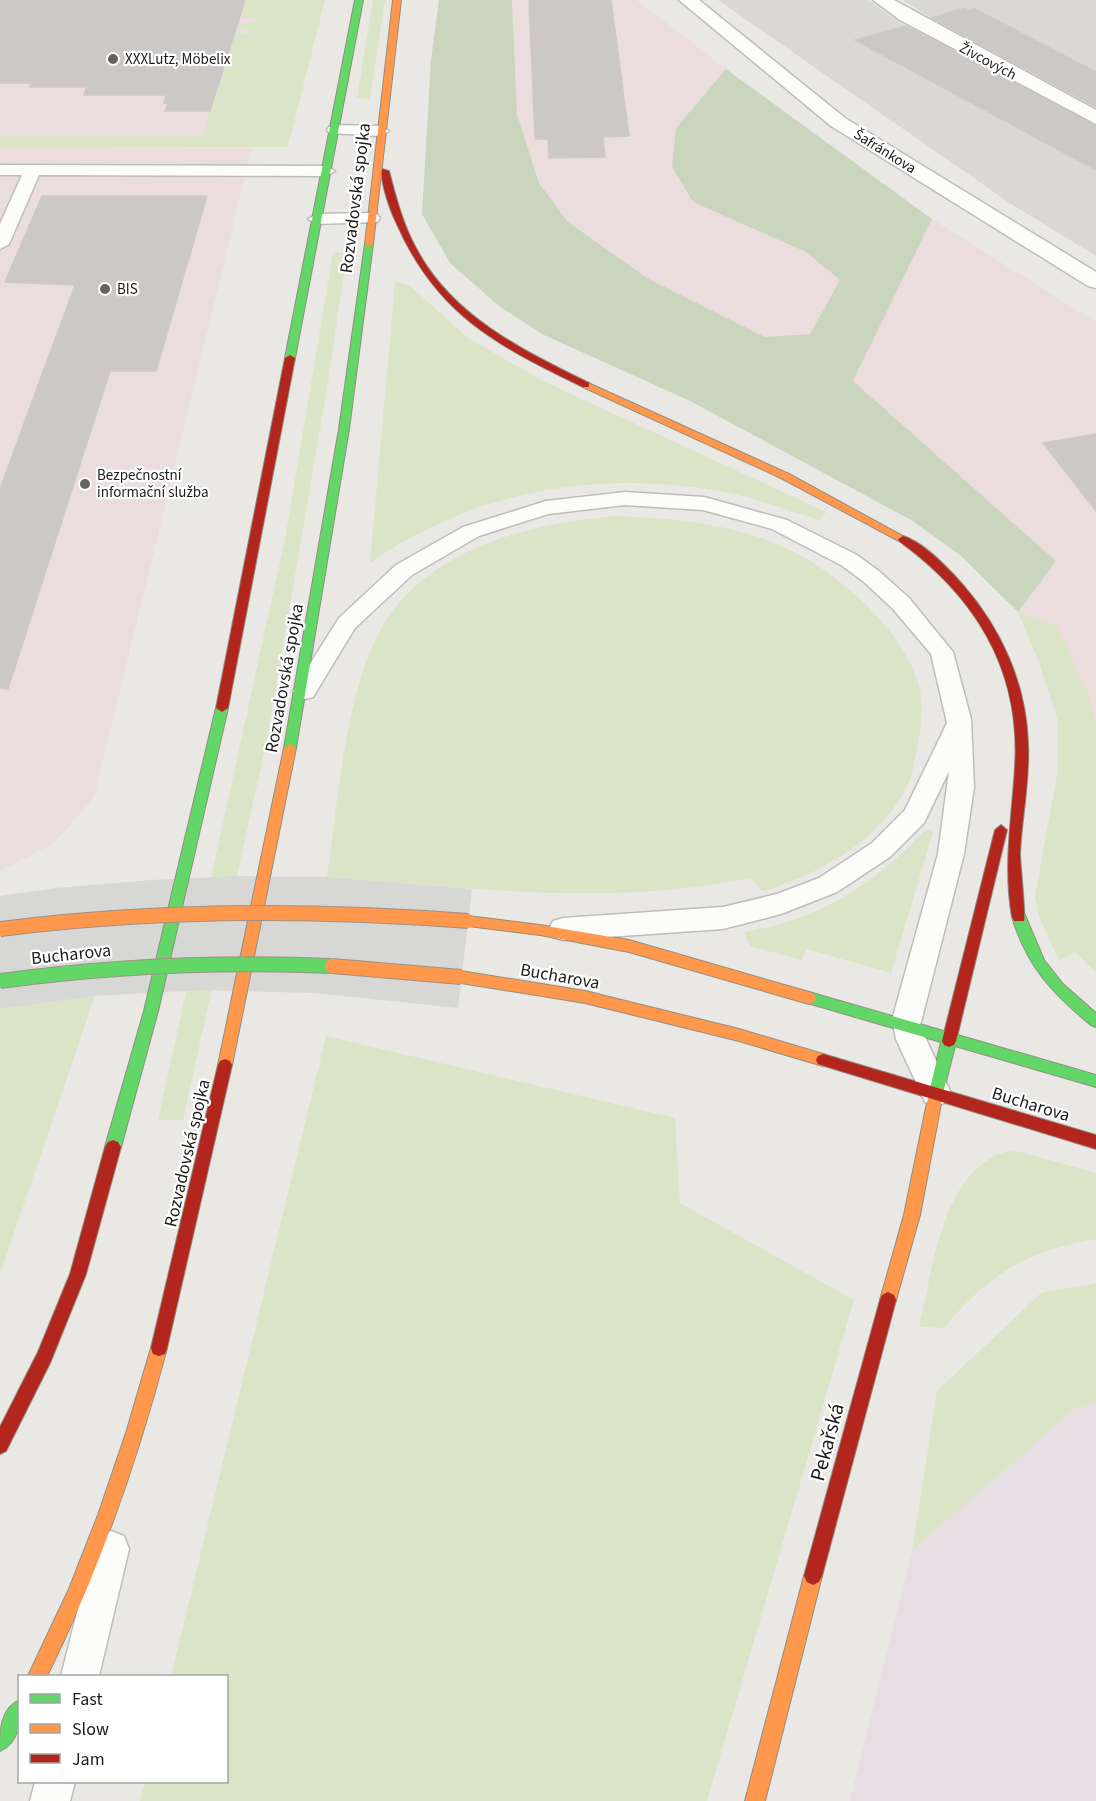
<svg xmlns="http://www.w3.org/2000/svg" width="1096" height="1801" font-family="'Source Sans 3',sans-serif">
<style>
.residential{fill:#d9d8d6}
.commercial{fill:#ebdddd}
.industrial{fill:#e7dee4}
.grass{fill:#dbe4c7}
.forest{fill:#cad5bd}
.pier{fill:#d7d7d5}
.building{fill:#cbc8c6;stroke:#cdc9c7;stroke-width:1.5}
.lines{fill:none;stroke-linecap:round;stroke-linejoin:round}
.lane-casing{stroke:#bdbdbb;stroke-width:3}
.street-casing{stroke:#bdbdbb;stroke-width:3}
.fast-casing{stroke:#919080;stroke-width:2}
.slow-casing{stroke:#919080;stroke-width:2}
.jam-casing{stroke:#919080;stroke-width:2}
.lane{fill:#fcfcfb;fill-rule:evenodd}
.street{fill:#fcfcfb;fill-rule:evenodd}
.fast{fill:#63d668;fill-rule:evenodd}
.slow{fill:#ff974d;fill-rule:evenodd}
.jam{fill:#b3261e;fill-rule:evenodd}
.fast-bridge-casing{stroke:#9d9285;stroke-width:16;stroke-linecap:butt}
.slow-bridge-casing{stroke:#9d9285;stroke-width:16;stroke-linecap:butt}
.fast-bridge{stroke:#63d668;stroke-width:14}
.slow-bridge{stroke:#ff974d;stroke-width:14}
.poi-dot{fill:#646362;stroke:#fff;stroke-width:2}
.labels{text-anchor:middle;stroke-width:4.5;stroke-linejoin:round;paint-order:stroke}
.far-poi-label{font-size:15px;fill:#1c1c1c;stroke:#fff;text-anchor:start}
.far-street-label{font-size:15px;fill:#1c1c1c;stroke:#fff}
.street-label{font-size:18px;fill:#1c1c1c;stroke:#fff}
.near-street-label{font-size:21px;fill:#1c1c1c;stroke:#fff}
</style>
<rect width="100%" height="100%" fill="#eae8e5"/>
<g class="residential">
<polygon points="718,0 868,0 901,23 1096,127 1096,256 1011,204"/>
<polygon points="903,0 1096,0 1096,106 928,16"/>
</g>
<g class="commercial">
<polygon points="0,0 245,0 249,1 248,5 240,18 256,18 255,23 238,23 248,29 246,34 234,34 202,136 0,136"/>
<polygon points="512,0 637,0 726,69 676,128 693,202 806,252 840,280 810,334 765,337 647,278 568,222 539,183 517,114"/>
<polygon points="0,148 252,148 94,798 54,843 0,871"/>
<polygon points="932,219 1096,322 1096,972 1075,952 1059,960 1039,916 1035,896 1057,775 1058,721 1039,662 1018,612 1055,561 853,381"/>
</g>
<polygon class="industrial" points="1096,1402 1096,1801 850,1801 912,1551 1075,1409"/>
<g class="grass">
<polygon points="245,0 325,0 288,147 0,148 0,136 202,136 234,34 247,34 248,29 236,29 238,23 254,23 256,19 239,18 244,5 248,4"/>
<polygon points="373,0 385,0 370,99 357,98"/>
<polygon points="333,252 347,253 327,389 266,744 183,1120 158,1120 285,539"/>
<path d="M395,282L409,285L468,338L543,381L826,512L819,520C784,509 749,496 713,490C592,470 472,492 370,563Z"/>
<path d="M614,516C680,518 749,525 807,559C853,587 911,639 921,695C924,712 920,732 917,749C915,757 914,767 911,776C889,837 820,874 762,892L751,878C612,907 467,888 327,877C338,801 346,675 391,613C442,544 534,524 614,516Z"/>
<polygon points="1018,612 1057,626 1089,696 1096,721 1096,972 1075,952 1059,960 1039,916 1035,896 1057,775 1058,721 1039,662"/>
<path d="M926,829L933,832L891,973L806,949L802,960L750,946L744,932C818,920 876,884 926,829Z"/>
<polygon points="95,996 0,1274 0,1009"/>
<polygon points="326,1036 675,1118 680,1203 854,1300 707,1801 140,1801 145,1782 226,1782 226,1676 171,1676"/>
<path d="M1013,1150L1096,1173V1239C1025,1252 990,1273 944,1328L919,1327C933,1270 942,1163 1013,1150Z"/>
<polygon points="1096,1283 1096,1402 1075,1409 912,1551 937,1391 1041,1293"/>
</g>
<polygon class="forest" points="439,0 512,0 517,114 539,183 568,222 647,278 765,337 810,334 840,280 806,252 693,202 672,167 676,128 726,69 932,219 853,381 1056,561 1018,612 960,555 911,520 690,401 544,335 500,307 450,263 422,214 431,60"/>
<polygon class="pier" points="241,876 327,877 472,889 458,1008 314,993 203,990 95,996 0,1009 0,896 56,888 151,880"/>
<g class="building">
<polygon points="0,0 245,0 210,111 165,111 168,103 164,103 166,95 84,95 87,87 30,87 31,83 0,83"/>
<polygon points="529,0 611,0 629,136 603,137 605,157 549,158 548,139 535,139"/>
<polygon points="964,8 969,11 975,9 1096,72 1096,107 932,18"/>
<polygon points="906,26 1096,126 1096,170 855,40"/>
<polygon points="42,196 207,196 156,371 110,371 8,689 0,688 0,489 75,285 5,282"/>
<polygon points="1096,434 1096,511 1043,443"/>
</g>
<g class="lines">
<defs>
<g id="lane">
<polygon points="335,125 381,126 389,131 381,136 329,133 327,130 329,127"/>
<polygon points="0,165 327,166 335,171 327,176 39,175 9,244 0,249 0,224 22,175 0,175"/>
<polygon points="371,213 377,214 380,218 377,222 317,224 308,219 317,214"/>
<polygon points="625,492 704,497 787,520 857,555 880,572 909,598 953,652 971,719 974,787 964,854 920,1026 951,1093 947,1102 936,1106 925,1102 896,1039 892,1020 938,854 949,771 924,823 890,857 837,892 781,914 723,929 563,940 553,937 549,929 553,921 563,918 723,907 777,894 819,878 872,843 905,810 947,723 931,654 893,609 864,582 841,565 772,529 703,510 625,505 548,514 479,536 412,575 355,628 313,697 305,699 297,697 293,691 339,618 396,565 463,527 546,501"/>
<polygon points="111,1531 124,1536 129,1549 99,1676 61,1676 93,1549 98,1536"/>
<polygon points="35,1782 75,1782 70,1801 30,1801"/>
</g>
<g id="street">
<polygon points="679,0 699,0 845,118 1096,272 1096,288 1088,286 831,126"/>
<polygon points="873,0 894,0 1096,110 1096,124 900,20"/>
</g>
<g id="fast">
<polygon points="355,0 363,0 295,358 290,361 285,358"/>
<polygon points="369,241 373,244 349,429 296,748 290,752 284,748 339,429 365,244"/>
<polygon points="222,704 228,708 158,1011 121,1147 118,1152 113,1154 108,1152 105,1147 144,1011 216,708"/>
<path d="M1019,912L1024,913L1044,960L1063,984L1096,1013V1027L1091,1025C1052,993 1027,966 1012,917L1014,913Z"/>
<polygon points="809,992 1096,1075 1096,1087 955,1046 943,1093 941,1098 936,1099 931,1098 929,1093 941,1042 804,1002 802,998 804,994"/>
<path d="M20,1700C20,1718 21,1742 0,1751C0,1732 0,1708 20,1700Z"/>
</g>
<g id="slow">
<polygon points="393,0 401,0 373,244 369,247 365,244"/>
<polygon points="586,382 789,474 908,539 903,542 899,541 781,478 583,387 583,383"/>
<polygon points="290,744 296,748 232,1065 230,1069 225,1071 220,1069 218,1065 284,748"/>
<polygon points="468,916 540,925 629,940 809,992 814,994 816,998 814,1002 809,1004 629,952 540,935 468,926 463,925 461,921 463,917"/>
<polygon points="461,971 585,991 739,1029 823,1054 828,1056 830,1060 828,1064 823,1066 739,1041 585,1003 461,983 456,981 454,977 456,973"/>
<polygon points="936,1087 941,1088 943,1093 920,1215 896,1300 894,1305 888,1308 882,1305 880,1300 904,1215 929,1093 931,1088"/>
<path d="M159,1340L165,1342L167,1348C137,1462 99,1571 47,1676H28L69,1589L98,1515L126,1433L151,1348L153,1342Z"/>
<polygon points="813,1567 819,1570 822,1576 765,1801 745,1801 804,1576 807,1570"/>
</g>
<g id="jam">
<path d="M382,169L389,171C396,198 403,225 417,250C453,317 524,351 589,383V387H583C496,345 436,314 396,222C390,210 380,181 382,169Z"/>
<polygon points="290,355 295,358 228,708 222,712 216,708 285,358"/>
<path d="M903,536C923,542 949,569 963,585C1001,629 1026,683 1028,743C1030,779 1022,816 1020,853C1020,864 1026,917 1024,921H1014L1012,917C1003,866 1012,818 1015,766C1021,670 975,596 899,541L898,539Z"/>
<polygon points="1001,825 1007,830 956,1041 954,1045 949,1047 944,1045 942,1041 995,830"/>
<polygon points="823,1054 1096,1135 1096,1149 818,1064 816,1060 818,1056"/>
<polygon points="225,1059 230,1061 232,1065 167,1348 165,1354 159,1356 153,1354 151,1348 218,1065 220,1061"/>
<polygon points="113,1140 118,1142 121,1147 86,1274 50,1363 6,1451 0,1454 0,1427 38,1352 70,1274 105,1147 108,1142"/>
<polygon points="888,1292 894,1295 896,1300 822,1576 819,1582 813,1585 807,1582 804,1576 880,1300 882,1295"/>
</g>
</defs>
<use href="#lane" class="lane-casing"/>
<use href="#street" class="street-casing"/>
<use href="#fast" class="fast-casing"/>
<use href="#slow" class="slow-casing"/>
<use href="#jam" class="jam-casing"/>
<use href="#lane" class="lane"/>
<use href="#street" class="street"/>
<use href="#fast" class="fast"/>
<use href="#slow" class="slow"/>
<use href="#jam" class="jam"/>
<defs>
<path id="fast-bridge" d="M0,981C111,966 220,961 332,966"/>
<g id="slow-bridge">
<path d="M0,929C156,909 311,909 468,921"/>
<polyline points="332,966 461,977"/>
</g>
</defs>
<use href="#fast-bridge" class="fast-bridge-casing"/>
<use href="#slow-bridge" class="slow-bridge-casing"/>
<use href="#fast-bridge" class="fast-bridge"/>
<use href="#slow-bridge" class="slow-bridge"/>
</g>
<g class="poi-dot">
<circle cx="113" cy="59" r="6"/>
<circle cx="105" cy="289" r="6"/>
<circle cx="85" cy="484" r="6"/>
</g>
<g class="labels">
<g class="far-poi-label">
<text x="125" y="64">XXXLutz, Möbelix</text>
<text x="117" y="294">BIS</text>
<text x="97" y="480">Bezpečnostní<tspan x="97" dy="17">informační služba</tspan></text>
</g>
<g class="far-street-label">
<text transform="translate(988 61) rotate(28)" y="5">Živcových</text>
<text transform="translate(885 151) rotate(32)" y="5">Šafránkova</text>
</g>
<g class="street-label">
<text transform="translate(355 198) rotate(-83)" y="6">Rozvadovská spojka</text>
<text transform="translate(284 678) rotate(-80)" y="6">Rozvadovská spojka</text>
<text transform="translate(71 954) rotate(-6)" y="6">Bucharova</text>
<text transform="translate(560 976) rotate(10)" y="6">Bucharova</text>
<text transform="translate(1031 1104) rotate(17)" y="6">Bucharova</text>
<text transform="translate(187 1153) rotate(-77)" y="6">Rozvadovská spojka</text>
</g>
<g class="near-street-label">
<text transform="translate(827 1442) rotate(-75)" y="7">Pekařská</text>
</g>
</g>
<rect x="18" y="1675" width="210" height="108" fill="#ffffff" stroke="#a4a4a4" stroke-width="1.5"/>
<rect x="30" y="1694" width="30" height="9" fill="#63d668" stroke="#a4a4a4" stroke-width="1.5"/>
<text x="72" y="1705" font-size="18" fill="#1c1c1c">Fast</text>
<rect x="30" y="1724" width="30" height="9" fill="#ff974d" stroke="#a4a4a4" stroke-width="1.5"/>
<text x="72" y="1735" font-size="18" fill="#1c1c1c">Slow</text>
<rect x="30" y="1754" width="30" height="9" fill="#b3261e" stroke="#a4a4a4" stroke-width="1.5"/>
<text x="72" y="1765" font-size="18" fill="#1c1c1c">Jam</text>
</svg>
